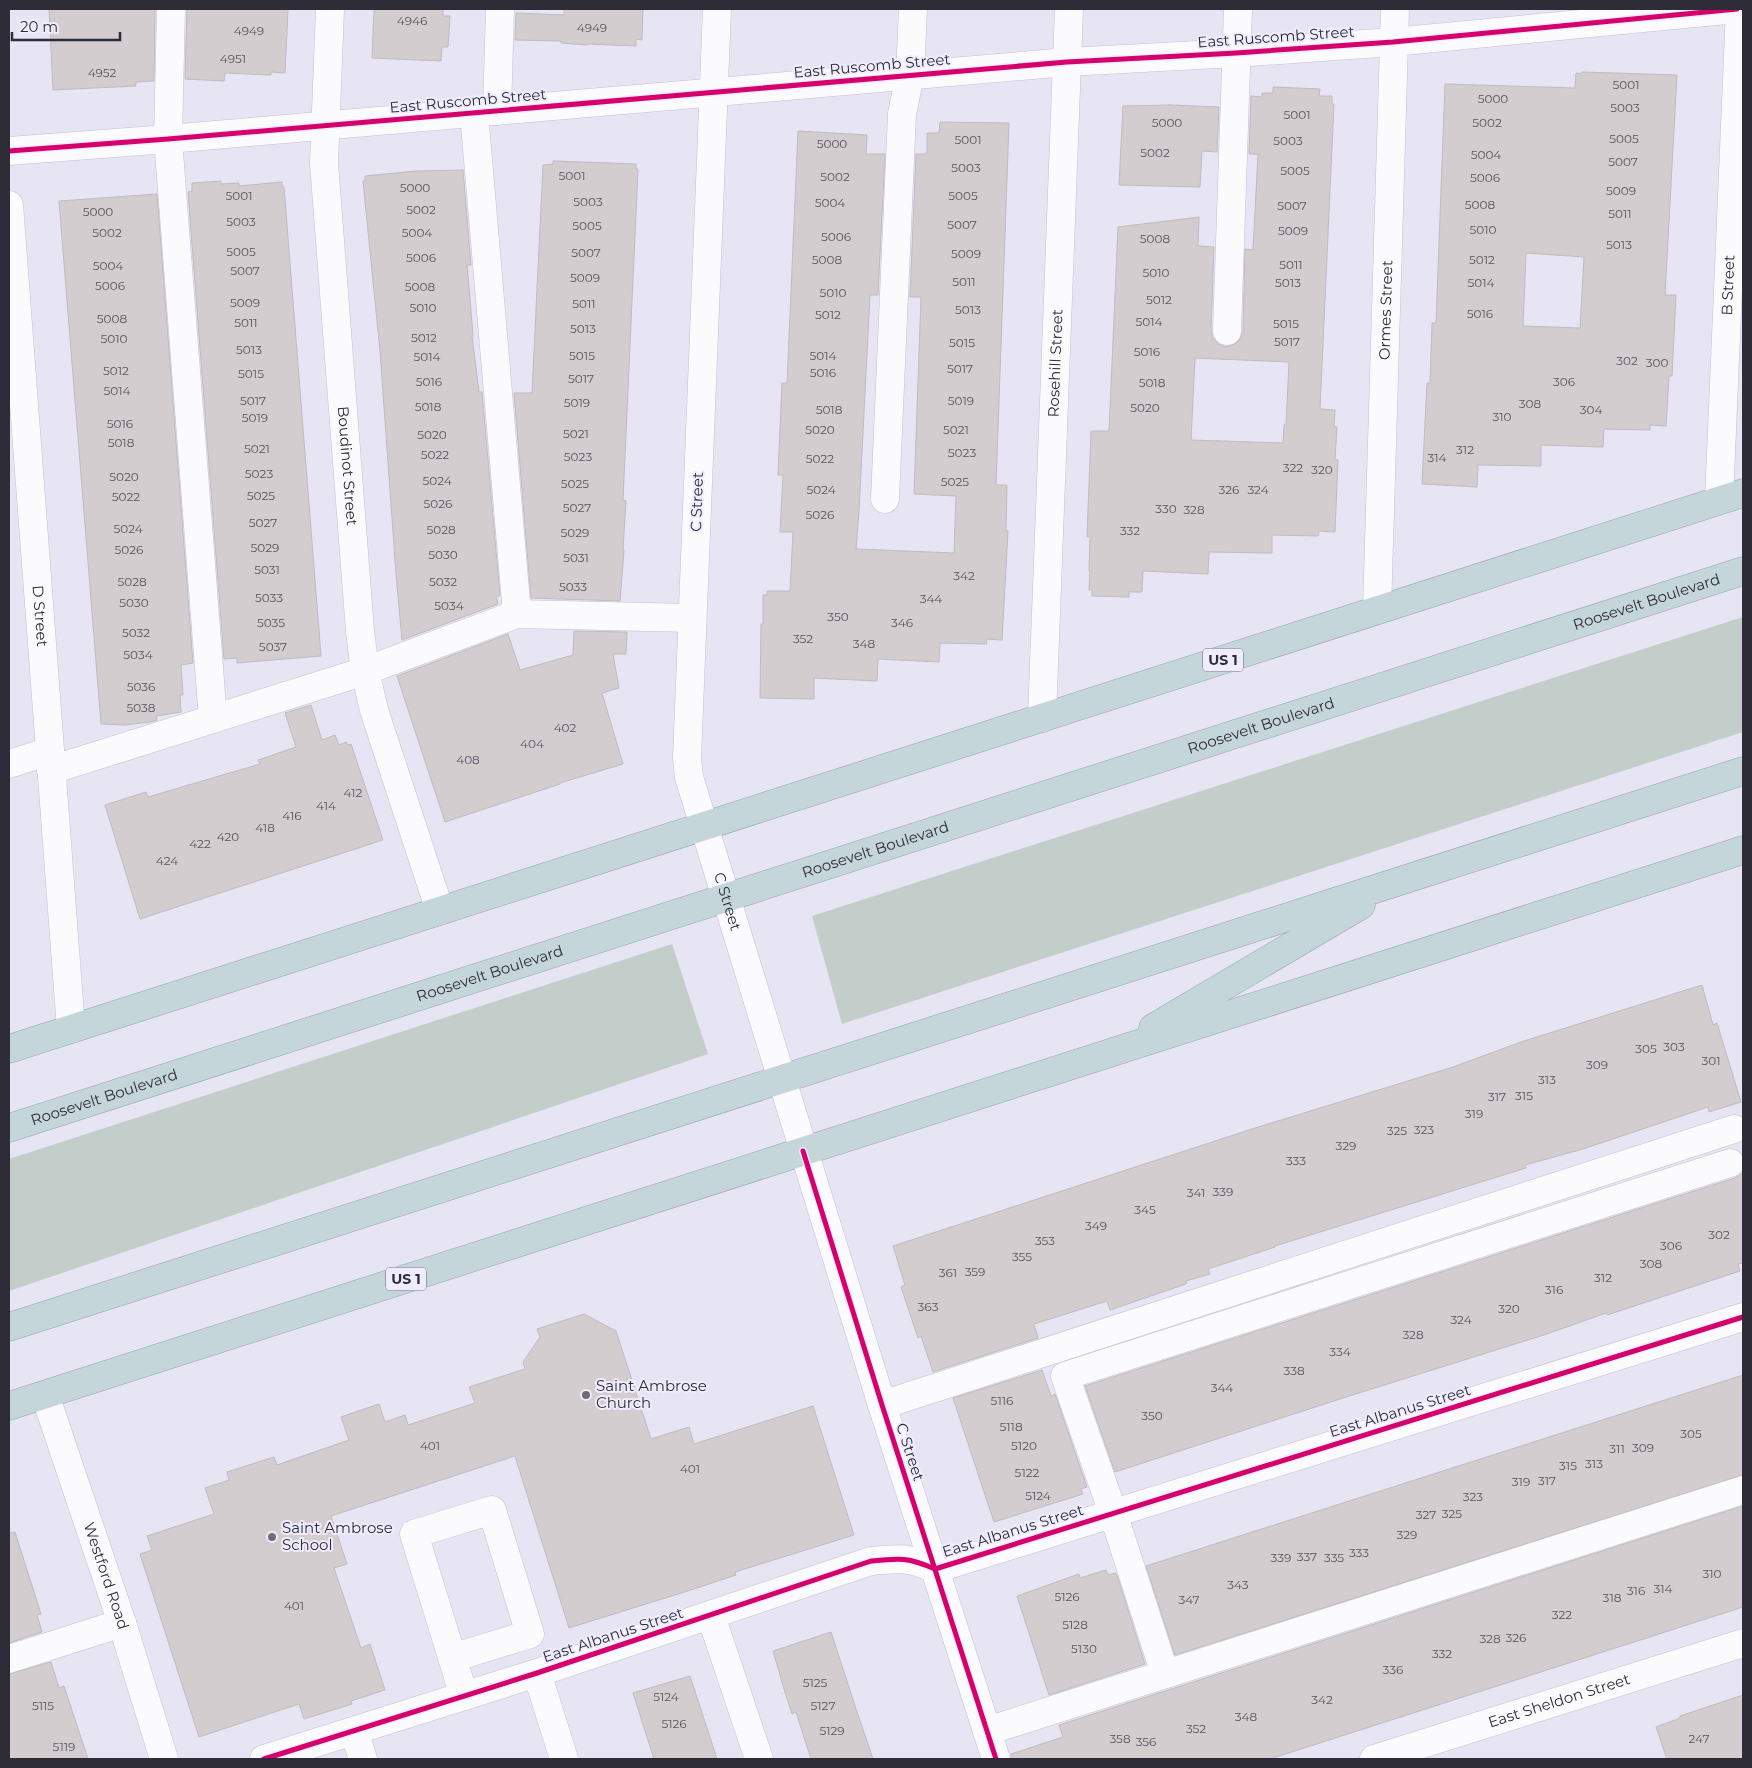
<svg xmlns="http://www.w3.org/2000/svg" width="1752" height="1768" font-family="Montserrat,sans-serif">
<style>
.green{fill:#c3cdc9}
.building{fill:#d3cdd0;stroke:#c0bbbe;fill-rule:evenodd}
.lines{fill:none;stroke-linecap:round;stroke-linejoin:round}
.minor-casing{stroke:#c3c1cc;stroke-width:29}
.highway-casing{stroke:#93a5ae;stroke-width:29}
.minor{stroke:#fbfbfd;stroke-width:28}
.highway{stroke:#c5d6da;stroke-width:28}
.cycleway-casing{stroke:#efecfe;stroke-width:8}
.cycleway{stroke:#d6006c;stroke-width:5}
.poi-dot{fill:#6f6c79;stroke:#efecfe;stroke-width:2}
.labels{text-anchor:middle;stroke-width:4;stroke-linejoin:round;paint-order:stroke}
.number-label{font-size:12px;fill:#57545d}
.shield{fill:#efecfe;stroke:#686673;stroke-width:1}
.shield-label{font-size:14px;font-weight:bold;fill:#2e2c37}
.street-label{font-size:15px;fill:#2e2c37;stroke:#efecfe}
.poi-label{font-size:15px;fill:#2e2c37;stroke:#efecfe;text-anchor:start}
</style>
<rect width="100%" height="100%" fill="#e7e4f4"/>
<g class="green">
<polygon points="1743,617 1743,732 842,1024 812,916"/>
<polygon points="672,944 708,1054 9,1291 9,1159"/>
</g>
<g class="building">
<polygon points="49,9 155,9 154,81 136,82 136,86 53,90"/>
<polygon points="187,9 288,9 285,73 271,72 271,75 225,73 224,81 185,79"/>
<polygon points="374,9 443,9 443,16 450,16 448,47 442,47 441,61 372,58"/>
<polygon points="564,9 643,9 642,40 636,39 636,46 587,44 587,45 561,43 561,41 515,40 516,13 564,15"/>
<path d="M1582,72L1677,75L1665,295H1676L1672,376H1669L1666,426L1650,425V430L1604,429L1603,447L1541,445V466L1478,465L1477,487L1422,484L1427,383H1430L1432,323H1436L1445,84L1575,88L1576,73L1582,74ZM1526,253L1584,257L1580,328L1523,326Z"/>
<path d="M1273,87L1320,89L1319,96H1332V104H1334L1320,409L1335,410L1334,426L1337,427L1335,459L1338,460L1335,532L1319,531L1318,536L1272,535V553L1209,552L1208,574L1143,571L1142,592H1129V597L1092,596V590H1089L1090,571H1089L1090,537H1087L1091,431H1109L1118,227L1199,217L1198,246L1214,247L1211,330L1213,338L1218,344L1226,347L1235,344L1240,339L1243,332L1245,249L1253,250L1258,154H1249L1251,96L1262,97V93H1273ZM1195,358L1289,362L1286,424L1284,425L1283,443L1191,440Z"/>
<polygon points="1170,105 1219,107 1217,152 1202,151 1200,187 1119,185 1123,106"/>
<polygon points="940,122 1009,123 996,485 1007,485 1006,531 1008,531 1002,640 986,639 987,644 940,643 939,662 878,659 877,681 814,678 814,699 760,698 761,624 763,624 763,595 767,595 767,591 790,591 793,532 780,532 783,475 778,475 782,383 787,383 798,131 867,135 866,154 885,154 878,295 870,295 859,511 856,549 954,553 956,496 914,494 921,297 910,297 916,154 925,154 927,152 927,133 939,133"/>
<polygon points="553,161 636,164 636,169 638,169 623,500 626,501 623,550 624,550 620,601 531,598 514,393 532,393 543,165 553,164"/>
<polygon points="463,170 471,265 467,265 473,335 472,336 479,392 482,392 500,596 496,596 498,604 402,640 396,574 380,351 363,181 365,181 365,176 417,171"/>
<polygon points="221,181 221,184 239,183 239,186 282,182 282,187 284,187 321,656 237,663 237,658 224,659 188,192 192,191 192,183"/>
<polygon points="157,194 193,663 181,665 183,695 180,695 181,712 156,716 157,720 150,722 124,725 101,724 59,201"/>
<polygon points="574,631 627,632 626,654 613,654 619,688 602,693 623,764 560,783 560,784 445,822 397,676 508,634 520,670 573,655"/>
<polygon points="311,705 322,740 335,735 339,745 346,742 348,745 351,744 383,840 140,919 105,805 146,792 148,797 260,764 258,760 296,747 285,713"/>
<polygon points="1702,985 1713,1025 1717,1023 1741,1102 1709,1112 1708,1107 1583,1149 1525,1165 1526,1168 1275,1246 1275,1247 1208,1269 1210,1274 1186,1281 1186,1284 1110,1310 1107,1301 1034,1324 1038,1338 933,1372 921,1336 918,1338 901,1287 905,1285 893,1246 1252,1129 1453,1067 1521,1042"/>
<polygon points="1743,1173 1743,1263 1738,1264 1740,1271 1607,1315 1606,1313 1547,1334 1343,1398 1115,1472 1085,1386 1735,1178"/>
<polygon points="584,1314 616,1331 651,1439 689,1427 694,1444 813,1406 854,1535 735,1572 736,1575 694,1589 569,1628 515,1456 331,1516 347,1564 334,1568 361,1648 370,1644 385,1690 351,1701 352,1704 304,1719 299,1704 199,1737 140,1554 152,1550 147,1536 214,1514 205,1488 229,1480 227,1472 274,1457 277,1465 349,1440 341,1417 379,1404 385,1422 405,1415 408,1425 475,1403 469,1387 525,1369 523,1362 540,1337 537,1329"/>
<polygon points="1042,1370 1051,1396 1055,1394 1087,1487 1081,1489 1083,1494 994,1522 953,1398"/>
<polygon points="1743,1375 1743,1475 1175,1655 1146,1566"/>
<polygon points="1743,1506 1743,1607 1270,1759 1011,1759 1011,1754 1063,1737 1059,1725"/>
<polygon points="15,1532 41,1614 37,1615 42,1632 9,1643 9,1533"/>
<polygon points="1106,1570 1108,1575 1115,1573 1117,1575 1145,1664 1049,1695 1017,1596 1079,1574 1080,1578"/>
<polygon points="831,1632 856,1709 873,1759 811,1759 796,1712 792,1714 784,1689 773,1651"/>
<polygon points="51,1662 59,1688 64,1686 88,1759 9,1759 9,1674"/>
<polygon points="690,1676 717,1759 654,1759 633,1693"/>
<polygon points="1743,1695 1743,1759 1667,1759 1656,1727 1680,1718 1680,1716"/>
</g>
<g class="lines">
<defs>
<g id="minor">
<polyline points="171,9 168,139 213,719"/>
<path id="s1" d="M330,9L324,163L360,631L365,671L374,710L440,911"/>
<path id="s2" d="M717,9L687,758L689,777L882,1405L996,1759"/>
<polyline points="497,111 500,9"/>
<polyline points="474,113 517,614"/>
<polyline points="9,151 168,139 1067,62 1236,53 1393,42 1737,9"/>
<path id="s3" d="M9,205L71,1029"/>
<polyline points="1227,331 1238,9"/>
<polyline points="885,499 902,114 910,75 913,9"/>
<path id="s4" d="M1719,500L1740,9"/>
<path id="s5" d="M1377,610L1395,9"/>
<path id="s6" d="M1042,718L1069,9"/>
<polyline points="9,764 50,751"/>
<polyline points="51,770 365,671 517,614 692,618"/>
<path id="s7" d="M45,1395L122,1623L164,1759"/>
<polyline points="882,1405 1734,1129"/>
<polyline points="711,1616 759,1759"/>
<polyline points="452,1658 530,1634 492,1510 414,1534 464,1696"/>
<polyline points="9,1659 122,1623"/>
<polyline points="537,1673 564,1759"/>
<polyline points="1165,1674 1113,1513 1065,1376 1730,1163"/>
<polyline points="354,1731 363,1759"/>
<polyline points="987,1731 1743,1490"/>
<path d="M264,1759L537,1673L871,1561C900,1558 908,1557 935,1569L1743,1317"/>
<path id="s8" d="M1374,1759L1743,1643"/>
</g>
<g id="highway">
<polyline points="1153,1028 1361,905"/>
<polyline points="9,1049 1743,493"/>
<path id="s9" d="M9,1128L1743,571"/>
<polyline points="9,1327 1743,771"/>
<polyline points="9,1406 1743,850"/>
</g>
</defs>
<use href="#minor" class="minor-casing"/>
<use href="#highway" class="highway-casing"/>
<use href="#minor" class="minor"/>
<use href="#highway" class="highway"/>
<defs>
<g id="cycleway">
<polyline points="9,151 168,139 1067,62 1236,53 1393,42 1737,9"/>
<polyline points="803,1151 882,1405 996,1759"/>
<path d="M264,1759L537,1673L871,1561C900,1558 908,1557 935,1569L1743,1317"/>
</g>
</defs>
<use href="#cycleway" class="cycleway-casing"/>
<use href="#cycleway" class="cycleway"/>
</g>
<g class="poi-dot">
<circle cx="586" cy="1395" r="5"/>
<circle cx="272" cy="1537" r="5"/>
</g>
<g class="labels">
<g class="number-label">
<text x="412" y="25">4946</text>
<text x="592" y="32">4949</text>
<text x="249" y="35">4949</text>
<text x="233" y="63">4951</text>
<text x="102" y="77">4952</text>
<text x="1626" y="89">5001</text>
<text x="1493" y="103">5000</text>
<text x="1625" y="112">5003</text>
<text x="1297" y="119">5001</text>
<text x="1167" y="127">5000</text>
<text x="1487" y="127">5002</text>
<text x="1624" y="143">5005</text>
<text x="968" y="144">5001</text>
<text x="1288" y="145">5003</text>
<text x="832" y="148">5000</text>
<text x="1155" y="157">5002</text>
<text x="1486" y="159">5004</text>
<text x="1623" y="166">5007</text>
<text x="966" y="172">5003</text>
<text x="1295" y="175">5005</text>
<text x="572" y="180">5001</text>
<text x="835" y="181">5002</text>
<text x="1485" y="182">5006</text>
<text x="415" y="192">5000</text>
<text x="1621" y="195">5009</text>
<text x="239" y="200">5001</text>
<text x="963" y="200">5005</text>
<text x="588" y="206">5003</text>
<text x="830" y="207">5004</text>
<text x="1480" y="209">5008</text>
<text x="1292" y="210">5007</text>
<text x="421" y="214">5002</text>
<text x="98" y="216">5000</text>
<text x="1620" y="218">5011</text>
<text x="241" y="226">5003</text>
<text x="962" y="229">5007</text>
<text x="587" y="230">5005</text>
<text x="1483" y="234">5010</text>
<text x="1293" y="235">5009</text>
<text x="107" y="237">5002</text>
<text x="417" y="237">5004</text>
<text x="836" y="241">5006</text>
<text x="1155" y="243">5008</text>
<text x="1619" y="249">5013</text>
<text x="241" y="256">5005</text>
<text x="586" y="257">5007</text>
<text x="966" y="258">5009</text>
<text x="421" y="262">5006</text>
<text x="827" y="264">5008</text>
<text x="1482" y="264">5012</text>
<text x="1291" y="269">5011</text>
<text x="108" y="270">5004</text>
<text x="245" y="275">5007</text>
<text x="1156" y="277">5010</text>
<text x="585" y="282">5009</text>
<text x="964" y="286">5011</text>
<text x="1288" y="287">5013</text>
<text x="1481" y="287">5014</text>
<text x="110" y="290">5006</text>
<text x="420" y="291">5008</text>
<text x="833" y="297">5010</text>
<text x="1159" y="304">5012</text>
<text x="245" y="307">5009</text>
<text x="584" y="308">5011</text>
<text x="423" y="312">5010</text>
<text x="968" y="314">5013</text>
<text x="1480" y="318">5016</text>
<text x="828" y="319">5012</text>
<text x="112" y="323">5008</text>
<text x="1149" y="326">5014</text>
<text x="246" y="327">5011</text>
<text x="1286" y="328">5015</text>
<text x="583" y="333">5013</text>
<text x="424" y="342">5012</text>
<text x="114" y="343">5010</text>
<text x="1287" y="346">5017</text>
<text x="962" y="347">5015</text>
<text x="249" y="354">5013</text>
<text x="1147" y="356">5016</text>
<text x="582" y="360">5015</text>
<text x="823" y="360">5014</text>
<text x="427" y="361">5014</text>
<text x="1627" y="365">302</text>
<text x="1657" y="367">300</text>
<text x="960" y="373">5017</text>
<text x="116" y="375">5012</text>
<text x="823" y="377">5016</text>
<text x="251" y="378">5015</text>
<text x="581" y="383">5017</text>
<text x="429" y="386">5016</text>
<text x="1564" y="386">306</text>
<text x="1152" y="387">5018</text>
<text x="117" y="395">5014</text>
<text x="253" y="405">5017</text>
<text x="961" y="405">5019</text>
<text x="577" y="407">5019</text>
<text x="1530" y="408">308</text>
<text x="428" y="411">5018</text>
<text x="1145" y="412">5020</text>
<text x="829" y="414">5018</text>
<text x="1591" y="414">304</text>
<text x="1502" y="421">310</text>
<text x="255" y="422">5019</text>
<text x="120" y="428">5016</text>
<text x="820" y="434">5020</text>
<text x="956" y="434">5021</text>
<text x="576" y="438">5021</text>
<text x="432" y="439">5020</text>
<text x="121" y="447">5018</text>
<text x="257" y="453">5021</text>
<text x="1465" y="454">312</text>
<text x="962" y="457">5023</text>
<text x="435" y="459">5022</text>
<text x="578" y="461">5023</text>
<text x="1437" y="462">314</text>
<text x="820" y="463">5022</text>
<text x="1293" y="472">322</text>
<text x="1322" y="474">320</text>
<text x="259" y="478">5023</text>
<text x="124" y="481">5020</text>
<text x="437" y="485">5024</text>
<text x="955" y="486">5025</text>
<text x="575" y="488">5025</text>
<text x="821" y="494">5024</text>
<text x="1229" y="494">326</text>
<text x="1258" y="494">324</text>
<text x="261" y="500">5025</text>
<text x="126" y="501">5022</text>
<text x="438" y="508">5026</text>
<text x="577" y="512">5027</text>
<text x="1166" y="513">330</text>
<text x="1194" y="514">328</text>
<text x="820" y="519">5026</text>
<text x="263" y="527">5027</text>
<text x="128" y="533">5024</text>
<text x="441" y="534">5028</text>
<text x="1130" y="535">332</text>
<text x="575" y="537">5029</text>
<text x="265" y="552">5029</text>
<text x="129" y="554">5026</text>
<text x="443" y="559">5030</text>
<text x="576" y="562">5031</text>
<text x="267" y="574">5031</text>
<text x="964" y="580">342</text>
<text x="132" y="586">5028</text>
<text x="443" y="586">5032</text>
<text x="573" y="591">5033</text>
<text x="269" y="602">5033</text>
<text x="931" y="603">344</text>
<text x="134" y="607">5030</text>
<text x="449" y="610">5034</text>
<text x="838" y="621">350</text>
<text x="271" y="627">5035</text>
<text x="902" y="627">346</text>
<text x="136" y="637">5032</text>
<text x="803" y="643">352</text>
<text x="864" y="648">348</text>
<text x="273" y="651">5037</text>
<text x="138" y="659">5034</text>
<text x="141" y="691">5036</text>
<text x="141" y="712">5038</text>
<text x="565" y="732">402</text>
<text x="532" y="748">404</text>
<text x="468" y="764">408</text>
<text x="353" y="797">412</text>
<text x="326" y="810">414</text>
<text x="292" y="820">416</text>
<text x="265" y="832">418</text>
<text x="228" y="841">420</text>
<text x="200" y="848">422</text>
<text x="167" y="865">424</text>
<text x="1674" y="1051">303</text>
<text x="1646" y="1053">305</text>
<text x="1711" y="1065">301</text>
<text x="1597" y="1069">309</text>
<text x="1547" y="1084">313</text>
<text x="1524" y="1100">315</text>
<text x="1497" y="1101">317</text>
<text x="1474" y="1118">319</text>
<text x="1424" y="1134">323</text>
<text x="1397" y="1135">325</text>
<text x="1346" y="1150">329</text>
<text x="1296" y="1165">333</text>
<text x="1223" y="1196">339</text>
<text x="1196" y="1197">341</text>
<text x="1145" y="1214">345</text>
<text x="1096" y="1230">349</text>
<text x="1719" y="1239">302</text>
<text x="1045" y="1245">353</text>
<text x="1671" y="1250">306</text>
<text x="1022" y="1261">355</text>
<text x="1651" y="1268">308</text>
<text x="975" y="1276">359</text>
<text x="948" y="1277">361</text>
<text x="1603" y="1282">312</text>
<text x="1554" y="1294">316</text>
<text x="928" y="1311">363</text>
<text x="1509" y="1313">320</text>
<text x="1461" y="1324">324</text>
<text x="1413" y="1339">328</text>
<text x="1340" y="1356">334</text>
<text x="1294" y="1375">338</text>
<text x="1222" y="1392">344</text>
<text x="1002" y="1405">5116</text>
<text x="1152" y="1420">350</text>
<text x="1011" y="1431">5118</text>
<text x="1691" y="1438">305</text>
<text x="430" y="1450">401</text>
<text x="1024" y="1450">5120</text>
<text x="1643" y="1452">309</text>
<text x="1617" y="1453">311</text>
<text x="1594" y="1468">313</text>
<text x="1568" y="1470">315</text>
<text x="690" y="1473">401</text>
<text x="1027" y="1477">5122</text>
<text x="1547" y="1485">317</text>
<text x="1521" y="1486">319</text>
<text x="1038" y="1500">5124</text>
<text x="1473" y="1501">323</text>
<text x="1452" y="1518">325</text>
<text x="1426" y="1519">327</text>
<text x="1407" y="1539">329</text>
<text x="1359" y="1557">333</text>
<text x="1307" y="1561">337</text>
<text x="1281" y="1562">339</text>
<text x="1334" y="1562">335</text>
<text x="1712" y="1578">310</text>
<text x="1238" y="1589">343</text>
<text x="1663" y="1593">314</text>
<text x="1636" y="1595">316</text>
<text x="1067" y="1601">5126</text>
<text x="1612" y="1602">318</text>
<text x="1189" y="1604">347</text>
<text x="294" y="1610">401</text>
<text x="1562" y="1619">322</text>
<text x="1075" y="1629">5128</text>
<text x="1516" y="1642">326</text>
<text x="1490" y="1643">328</text>
<text x="1084" y="1653">5130</text>
<text x="1442" y="1658">332</text>
<text x="1393" y="1674">336</text>
<text x="815" y="1687">5125</text>
<text x="666" y="1701">5124</text>
<text x="1322" y="1704">342</text>
<text x="43" y="1710">5115</text>
<text x="823" y="1710">5127</text>
<text x="1246" y="1721">348</text>
<text x="674" y="1728">5126</text>
<text x="1196" y="1733">352</text>
<text x="832" y="1735">5129</text>
<text x="1120" y="1743">358</text>
<text x="1699" y="1743">247</text>
<text x="1146" y="1746">356</text>
<text x="64" y="1751">5119</text>
</g>
<g class="shield">
<rect x="1203" y="648.5" width="40" height="23" rx="4"/>
<rect x="386" y="1267.5" width="40" height="23" rx="4"/>
</g>
<g class="shield-label">
<text x="1223" y="665">US 1</text>
<text x="406" y="1284">US 1</text>
</g>
<g class="street-label">
<text transform="translate(1276 37) rotate(-4)" y="5">East Ruscomb Street</text>
<text transform="translate(872 66) rotate(-5)" y="5">East Ruscomb Street</text>
<text transform="translate(468 101) rotate(-5)" y="5">East Ruscomb Street</text>
<text dy="5" stroke="none"><textPath href="#s4" startOffset="215">B Street</textPath></text>
<text dy="5" stroke="none"><textPath href="#s5" startOffset="300">Ormes Street</textPath></text>
<text dy="5" stroke="none"><textPath href="#s6" startOffset="355">Rosehill Street</textPath></text>
<text dy="5" stroke="none"><textPath href="#s1" startOffset="458">Boudinot Street</textPath></text>
<text transform="translate(697 502) rotate(-88)" y="5">C Street</text>
<text dy="5" stroke="none"><textPath href="#s9" startOffset="1720">Roosevelt Boulevard</textPath></text>
<text dy="5" stroke="none"><textPath href="#s3" startOffset="412">D Street</textPath></text>
<text dy="5" stroke="none"><textPath href="#s9" startOffset="1315">Roosevelt Boulevard</textPath></text>
<text dy="5" stroke="none"><textPath href="#s9" startOffset="910">Roosevelt Boulevard</textPath></text>
<text dy="5" stroke="none"><textPath href="#s2" startOffset="899">C Street</textPath></text>
<text dy="5" stroke="none"><textPath href="#s9" startOffset="505">Roosevelt Boulevard</textPath></text>
<text dy="5" stroke="none"><textPath href="#s9" startOffset="100">Roosevelt Boulevard</textPath></text>
<text transform="translate(1400 1411) rotate(-17)" y="5">East Albanus Street</text>
<text transform="translate(910 1452) rotate(72)" y="5">C Street</text>
<text transform="translate(1013 1531) rotate(-17)" y="5">East Albanus Street</text>
<text dy="5" stroke="none"><textPath href="#s7" startOffset="191">Westford Road</textPath></text>
<text transform="translate(613 1635) rotate(-18)" y="5">East Albanus Street</text>
<text dy="5" stroke="none"><textPath href="#s8" startOffset="194">East Sheldon Street</textPath></text>
</g>
<g class="poi-label">
<text x="596" y="1391">Saint Ambrose<tspan x="596" dy="17">Church</tspan></text>
<text x="282" y="1533">Saint Ambrose<tspan x="282" dy="17">School</tspan></text>
</g>
</g>
<rect width="1752" height="1768" fill="none" stroke="#2e2c37" stroke-width="20"/>
<path d="M12 32v8h108v-8" fill="none" stroke="#2e2c37" stroke-width="2.5"/>
<text x="20" y="32" font-size="15" fill="#2e2c37" stroke="#efecfe" stroke-width="4" paint-order="stroke">20 m</text>
</svg>
